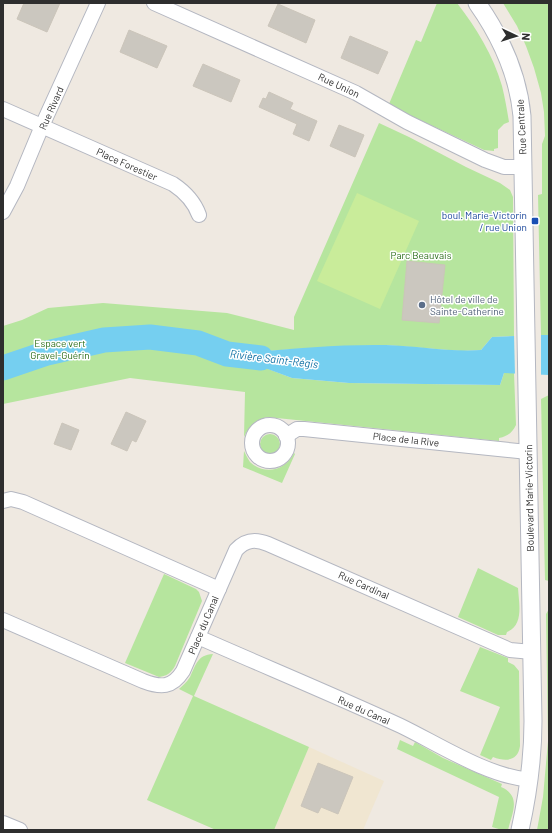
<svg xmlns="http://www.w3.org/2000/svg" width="552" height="833" font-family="Barlow,sans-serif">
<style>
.education{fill:#f0e6d1}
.green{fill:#b6e59e}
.pitch{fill:#c9ec9a}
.water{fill:#75cff0}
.pier{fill:#efe9e1}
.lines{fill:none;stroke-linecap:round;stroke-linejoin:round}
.river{stroke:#75cff0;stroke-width:25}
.building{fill:#cbc7bf;stroke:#cbc5ba}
.minor-casing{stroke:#b4b7c1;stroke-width:16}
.tertiary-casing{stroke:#b4b7c1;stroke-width:19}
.minor{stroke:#fff;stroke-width:14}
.tertiary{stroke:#fff;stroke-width:17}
.transit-dot{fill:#1a4fb4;stroke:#fff;stroke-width:1.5}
.service-dot{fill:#5c6f8a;stroke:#fff;stroke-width:1.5}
.labels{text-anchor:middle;stroke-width:3;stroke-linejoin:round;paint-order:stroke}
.street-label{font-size:10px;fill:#2e2e2e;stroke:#fff}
.transit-label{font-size:10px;fill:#164399;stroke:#fff;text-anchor:end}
.park-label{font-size:10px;fill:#2c6e1b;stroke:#fff}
.service-label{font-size:10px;fill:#4e5e75;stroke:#fff;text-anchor:start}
.water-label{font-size:11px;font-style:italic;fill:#0d6fa3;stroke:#fff}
</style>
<rect width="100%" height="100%" fill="#efe9e1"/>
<polygon class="education" points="309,747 384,781 363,830 274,830"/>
<g class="green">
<path d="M437,3H457C477,29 493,55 502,86C505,98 507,110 509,122L504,124L498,130V148L494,149V151L484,150L407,114L389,104L416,40L421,42Z"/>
<polygon points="503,3 549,3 549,335 541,335 538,195 542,194 542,144 545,136 544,112 541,93 534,68 526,46 517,26"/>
<path d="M379,123L409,137L466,167L500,183L510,190L513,197L514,336L492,337L481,350L461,351L386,345L295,349L228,354L292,378L349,383L500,385L504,373H514L516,425C512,433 508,436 499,438V441L267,417C255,420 249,426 244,437L245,392L130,378L3,404V326L22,320L48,308L103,303L227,313L294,330V317Z"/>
<polygon points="549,395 549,581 545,580 541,399"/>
<circle cx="270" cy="444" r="10"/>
<path d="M244,451C246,455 248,459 250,462C265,476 286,470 294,453L295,454L282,483L243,467Z"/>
<path d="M478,568L518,588C519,604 524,625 507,632L506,635H498L458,617Z"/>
<path d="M164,574L196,589L199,592L202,601L175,666C171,673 167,676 159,677L125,663Z"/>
<polygon points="549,609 549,830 537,830 543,797 548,741 546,614"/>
<path d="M480,647L508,658V662L514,665L519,671L520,746C518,761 506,762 493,757L491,760L480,755L500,707L460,691Z"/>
<path d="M213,654L194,696L309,747L274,830H216L147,800L193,696L179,689C183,685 187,682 190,677C196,665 197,655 213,654Z"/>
<path d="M400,740L413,746L415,742L443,758L502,784L501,787C522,796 512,813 508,830H502L492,827L499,797L397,749Z"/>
</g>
<polygon class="pitch" points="357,193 419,221 380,309 317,281"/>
<path class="water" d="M541,335H549V375L504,373L500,385L349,383L292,378L227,354C279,350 333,344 386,345C418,346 449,352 481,350L492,337Z"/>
<polygon class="pier" points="541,333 541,376 515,375 514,334"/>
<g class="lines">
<polyline class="river" points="3,368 47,353 104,340 150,337 198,343 227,354 261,358"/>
</g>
<g class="building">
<polygon points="24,3 60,3 47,32 17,19"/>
<polygon points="278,4 315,20 306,43 268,26"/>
<polygon points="129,30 167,46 157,68 120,52"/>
<polygon points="350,36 388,52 378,74 341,58"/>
<polygon points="203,64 240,80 231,102 193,86"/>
<polygon points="269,92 293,103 290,109 317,121 309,141 293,134 297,124 259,107 263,98 266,99"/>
<polygon points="339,125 364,135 355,157 330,146"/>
<polygon points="407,261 445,265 439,323 402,320"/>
<polygon points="126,412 146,421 136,442 132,440 127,451 111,444"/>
<polygon points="62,423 79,430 71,450 54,444"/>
<polygon points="318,763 353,777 338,814 321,807 318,813 301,806"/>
</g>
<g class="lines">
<defs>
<g id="minor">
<polyline points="154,3 356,93 407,122 485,160 504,167 518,167 523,165"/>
<path d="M3,109L173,184C185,192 194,201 199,215"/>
<polyline points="3,212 17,186 42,126 98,3"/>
<circle cx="270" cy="443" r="18"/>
<polyline points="286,436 297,429 304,429 528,452"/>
<polyline points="3,501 11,499 23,502 219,589"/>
<path d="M3,620L143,681C161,688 172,688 183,671L236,550C246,539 256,539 268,544L510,650L532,652"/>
<path d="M198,637C266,667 334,695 401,726C440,745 487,776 530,780"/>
<polyline points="3,823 20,830"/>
</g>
<path id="tertiary" d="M477,3C501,37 518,74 522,116L533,721C533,758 528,794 520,830"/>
</defs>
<use href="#minor" class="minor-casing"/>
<use href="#tertiary" class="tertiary-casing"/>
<use href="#minor" class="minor"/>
<use href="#tertiary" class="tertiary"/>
</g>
<rect class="transit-dot" x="531" y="217" width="8" height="8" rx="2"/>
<circle class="service-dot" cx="422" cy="305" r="4"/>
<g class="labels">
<g class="street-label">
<text transform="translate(339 85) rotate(25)" y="4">Rue Union</text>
<text transform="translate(51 108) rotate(-66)" y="4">Rue Rivard</text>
<text transform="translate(521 127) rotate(-93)" y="4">Rue Centrale</text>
<text transform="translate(127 164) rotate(24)" y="4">Place Forestier</text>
<text transform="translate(406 439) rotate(6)" y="4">Place de la Rive</text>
<text transform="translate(529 498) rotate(-91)" y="4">Boulevard Marie-Victorin</text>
<text transform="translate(364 585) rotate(24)" y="4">Rue Cardinal</text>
<text transform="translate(203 625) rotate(-67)" y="4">Place du Canal</text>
<text transform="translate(364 710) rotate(24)" y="4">Rue du Canal</text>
</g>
<g class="transit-label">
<text x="527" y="219">boul. Marie-Victorin<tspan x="527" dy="12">/ rue Union</tspan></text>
</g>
<g class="park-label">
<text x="421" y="259">Parc Beauvais</text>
<text x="60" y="347">Espace vert<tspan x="60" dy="12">Gravel-Guérin</tspan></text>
</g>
<g class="service-label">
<text x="430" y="303">Hôtel de ville de<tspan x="430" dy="12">Sainte-Catherine</tspan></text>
</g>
<g class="water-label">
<text transform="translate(274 359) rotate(7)" y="4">Rivière Saint-Régis</text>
</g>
</g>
<rect width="552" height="833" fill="none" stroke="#2e2e2e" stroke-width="8"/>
<g transform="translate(516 36) rotate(94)" stroke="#ffffff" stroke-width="3" paint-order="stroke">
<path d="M0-3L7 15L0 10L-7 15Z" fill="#2e2e2e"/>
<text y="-6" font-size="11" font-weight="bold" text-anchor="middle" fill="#2e2e2e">N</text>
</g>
</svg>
